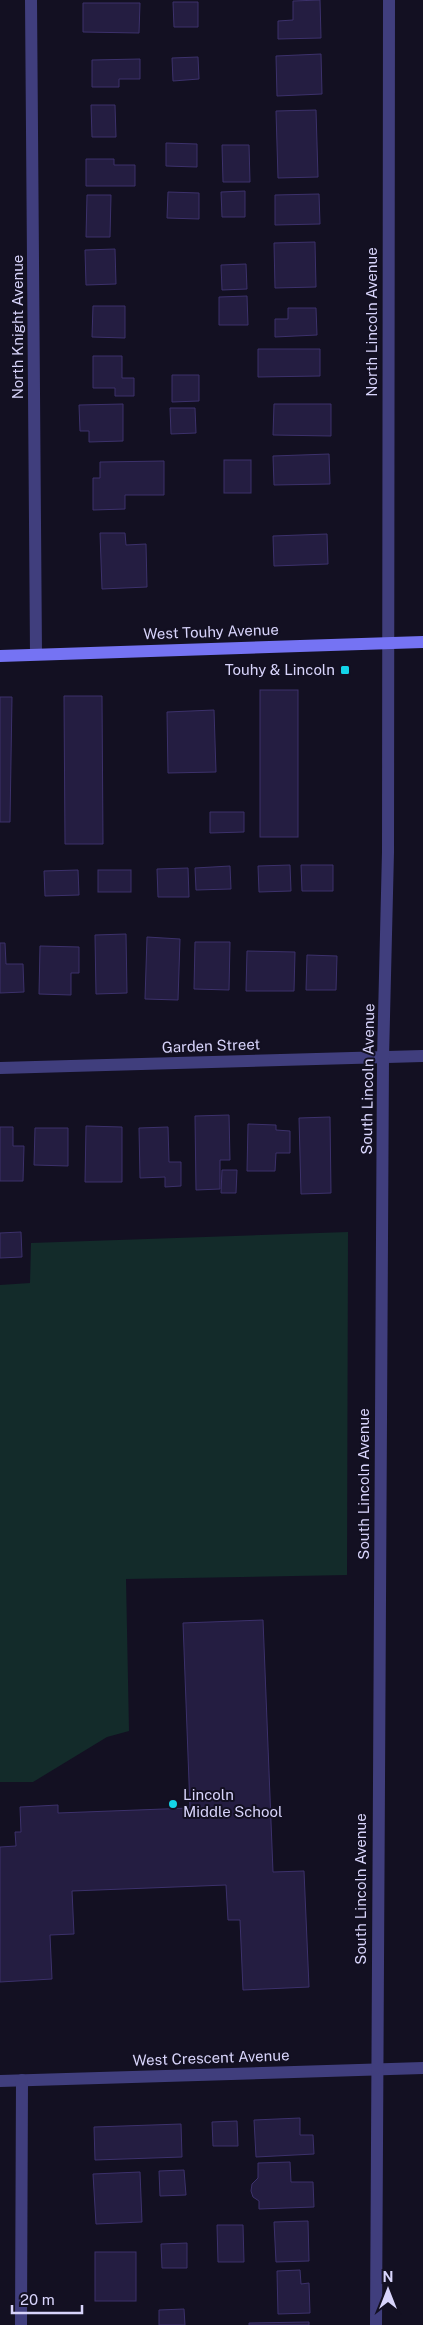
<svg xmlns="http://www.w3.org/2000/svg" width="423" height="2325" font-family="'Public Sans',sans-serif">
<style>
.green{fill:#132b2a}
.building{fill:#241d41;stroke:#3c316b}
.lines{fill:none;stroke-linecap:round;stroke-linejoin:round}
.street{stroke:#403e7d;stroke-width:12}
.secondary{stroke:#7573f3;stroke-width:12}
.poi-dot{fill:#13d4e8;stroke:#131022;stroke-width:2}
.labels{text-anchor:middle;stroke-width:4;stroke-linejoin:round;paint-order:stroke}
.street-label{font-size:15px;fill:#d8d4fb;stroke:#131022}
.poi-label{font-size:15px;fill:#d8d4fb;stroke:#131022;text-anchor:end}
</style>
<rect width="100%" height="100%" fill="#131022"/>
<polygon class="green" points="348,1232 347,1575 126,1579 129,1731 107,1737 33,1782 0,1782 0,1285 30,1283 31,1243"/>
<g class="building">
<polygon points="320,0 321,38 278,39 278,21 293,20 293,1"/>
<polygon points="173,2 198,2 198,27 174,27"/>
<polygon points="83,3 140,3 139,33 83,32"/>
<polygon points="321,54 322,94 277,96 276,56"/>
<polygon points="198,57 199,79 173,81 172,58"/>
<polygon points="140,59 140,79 119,79 119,87 92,87 92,60"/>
<polygon points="91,105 115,105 116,137 92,137"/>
<polygon points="316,110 318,177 278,178 276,111"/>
<polygon points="166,143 197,144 197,167 166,166"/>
<polygon points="222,145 249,145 250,182 223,182"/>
<polygon points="86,159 114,159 114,165 135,165 135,186 86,186"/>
<polygon points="245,191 245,217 222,217 221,192"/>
<polygon points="168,192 199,193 199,219 167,218"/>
<polygon points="319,194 320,224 275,225 275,195"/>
<polygon points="87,195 111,195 110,237 86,237"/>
<polygon points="315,242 316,287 275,288 274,243"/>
<polygon points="115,249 116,284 86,285 85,250"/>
<polygon points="246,264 247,289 222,290 221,265"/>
<polygon points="247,296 248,325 219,325 219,297"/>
<polygon points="93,306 125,306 125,338 92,337"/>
<polygon points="288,308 316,308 317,335 275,337 275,319 288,319"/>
<polygon points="258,349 320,349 320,376 258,377"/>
<polygon points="93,356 122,356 122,378 134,378 134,396 115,396 115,388 93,388"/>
<polygon points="172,375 199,375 199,401 172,402"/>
<polygon points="123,404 123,441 89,442 89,431 80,431 79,405"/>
<polygon points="274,404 331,404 331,436 273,435"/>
<polygon points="170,408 195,408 196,433 171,434"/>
<polygon points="329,454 330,484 274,485 273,456"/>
<rect x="224" y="460" width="27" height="33"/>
<polygon points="164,461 164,495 125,495 125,509 93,510 93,478 100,478 100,462"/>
<polygon points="100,533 125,533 126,545 146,544 147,587 102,589"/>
<polygon points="327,534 328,564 274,566 273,536"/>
<rect x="260" y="690" width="38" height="147"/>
<polygon points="64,696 102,696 103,844 65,844"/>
<polygon points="0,697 12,697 10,822 0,822"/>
<polygon points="214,710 216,772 168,773 167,712"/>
<polygon points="210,812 244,812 244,832 210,833"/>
<polygon points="290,865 291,891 259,892 258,866"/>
<polygon points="301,865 333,865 333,891 302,891"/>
<polygon points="230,866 231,889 196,890 195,868"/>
<polygon points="188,868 189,897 158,897 157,869"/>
<polygon points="78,870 79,895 45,896 44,871"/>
<rect x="98" y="870" width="33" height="22"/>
<polygon points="126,934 127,993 96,994 95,935"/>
<polygon points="147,937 180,939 178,1000 145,999"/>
<polygon points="195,942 230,942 229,990 194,989"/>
<polygon points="0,943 5,943 6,964 23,964 24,992 0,993"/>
<polygon points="40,946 79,947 79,973 71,973 71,995 39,994"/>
<polygon points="247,951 295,952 294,991 246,991"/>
<polygon points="307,955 337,956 336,990 306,990"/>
<polygon points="229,1115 230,1160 220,1160 220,1189 196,1190 195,1116"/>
<polygon points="330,1117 331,1193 301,1194 299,1118"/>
<polygon points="248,1124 276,1125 276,1130 290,1131 290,1153 276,1153 275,1171 247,1171"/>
<polygon points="86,1126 122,1127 122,1182 85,1182"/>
<polygon points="0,1127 13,1127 13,1146 24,1146 23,1181 0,1181"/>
<polygon points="168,1127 169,1162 181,1162 181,1186 165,1187 165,1177 140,1178 139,1128"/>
<polygon points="35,1128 68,1128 68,1166 34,1165"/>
<polygon points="222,1170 237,1170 236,1193 221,1193"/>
<polygon points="21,1232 22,1257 0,1258 0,1233"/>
<polygon points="263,1620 273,1872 304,1871 309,1987 243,1990 240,1920 228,1920 226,1885 72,1891 74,1934 50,1935 52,1979 0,1982 0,1847 16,1846 15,1832 21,1832 20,1807 58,1805 58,1813 190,1808 183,1623"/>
<polygon points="300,2118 300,2135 313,2135 314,2154 256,2157 254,2120"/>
<polygon points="237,2121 238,2146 213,2146 212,2122"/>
<polygon points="181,2124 182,2157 95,2160 94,2127"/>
<polygon points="290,2162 291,2182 313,2182 314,2207 259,2209 259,2201 253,2197 251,2191 252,2184 258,2178 258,2163"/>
<polygon points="184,2170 186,2195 160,2196 159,2171"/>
<polygon points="140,2172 142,2222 96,2224 93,2174"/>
<polygon points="308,2221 309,2261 276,2262 274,2222"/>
<polygon points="217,2225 243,2225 244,2262 218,2262"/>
<polygon points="187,2243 187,2268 162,2268 161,2244"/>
<rect x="95" y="2252" width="41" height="49"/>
<polygon points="300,2270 301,2284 309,2283 310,2313 278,2314 277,2271"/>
<polygon points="184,2309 185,2325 159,2325 159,2310"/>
<polygon points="309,2322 309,2325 249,2325 249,2323"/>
</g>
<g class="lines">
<g class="street">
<polyline points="31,0 36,654"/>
<polyline points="0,1068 423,1056"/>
<polyline points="0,2081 423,2068"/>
<polyline points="21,2325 22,2080"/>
<polyline points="376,2325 383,1058 388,852 389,0"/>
</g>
<polyline class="secondary" points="0,656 423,642"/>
</g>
<g class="poi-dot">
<rect x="340" y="665" width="10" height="10" rx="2.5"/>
<circle cx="173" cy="1804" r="5"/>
</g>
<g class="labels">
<g class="street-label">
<text transform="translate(372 322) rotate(-90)" y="5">North Lincoln Avenue</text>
<text transform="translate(18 327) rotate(-90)" y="5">North Knight Avenue</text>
<text transform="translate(211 632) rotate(-2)" y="5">West Touhy Avenue</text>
<text transform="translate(211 1046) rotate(-2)" y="5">Garden Street</text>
<text transform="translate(368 1079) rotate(-89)" y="5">South Lincoln Avenue</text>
<text transform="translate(364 1484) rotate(-90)" y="5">South Lincoln Avenue</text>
<text transform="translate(361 1889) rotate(-90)" y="5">South Lincoln Avenue</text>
<text transform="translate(211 2058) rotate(-2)" y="5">West Crescent Avenue</text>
</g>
<g class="poi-label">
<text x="335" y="675">Touhy &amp; Lincoln</text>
<text x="183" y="1800" text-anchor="start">Lincoln<tspan x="183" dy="17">Middle School</tspan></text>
</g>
</g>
<g transform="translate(388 2290)" stroke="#131022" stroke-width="4" paint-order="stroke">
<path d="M0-4L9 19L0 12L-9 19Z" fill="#d8d4fb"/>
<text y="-8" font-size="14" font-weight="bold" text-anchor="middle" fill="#d8d4fb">N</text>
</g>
<path d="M12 2305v8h70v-8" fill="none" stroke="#d8d4fb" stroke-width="2.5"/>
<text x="20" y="2305" font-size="15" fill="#d8d4fb" stroke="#131022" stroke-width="4" paint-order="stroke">20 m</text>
</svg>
